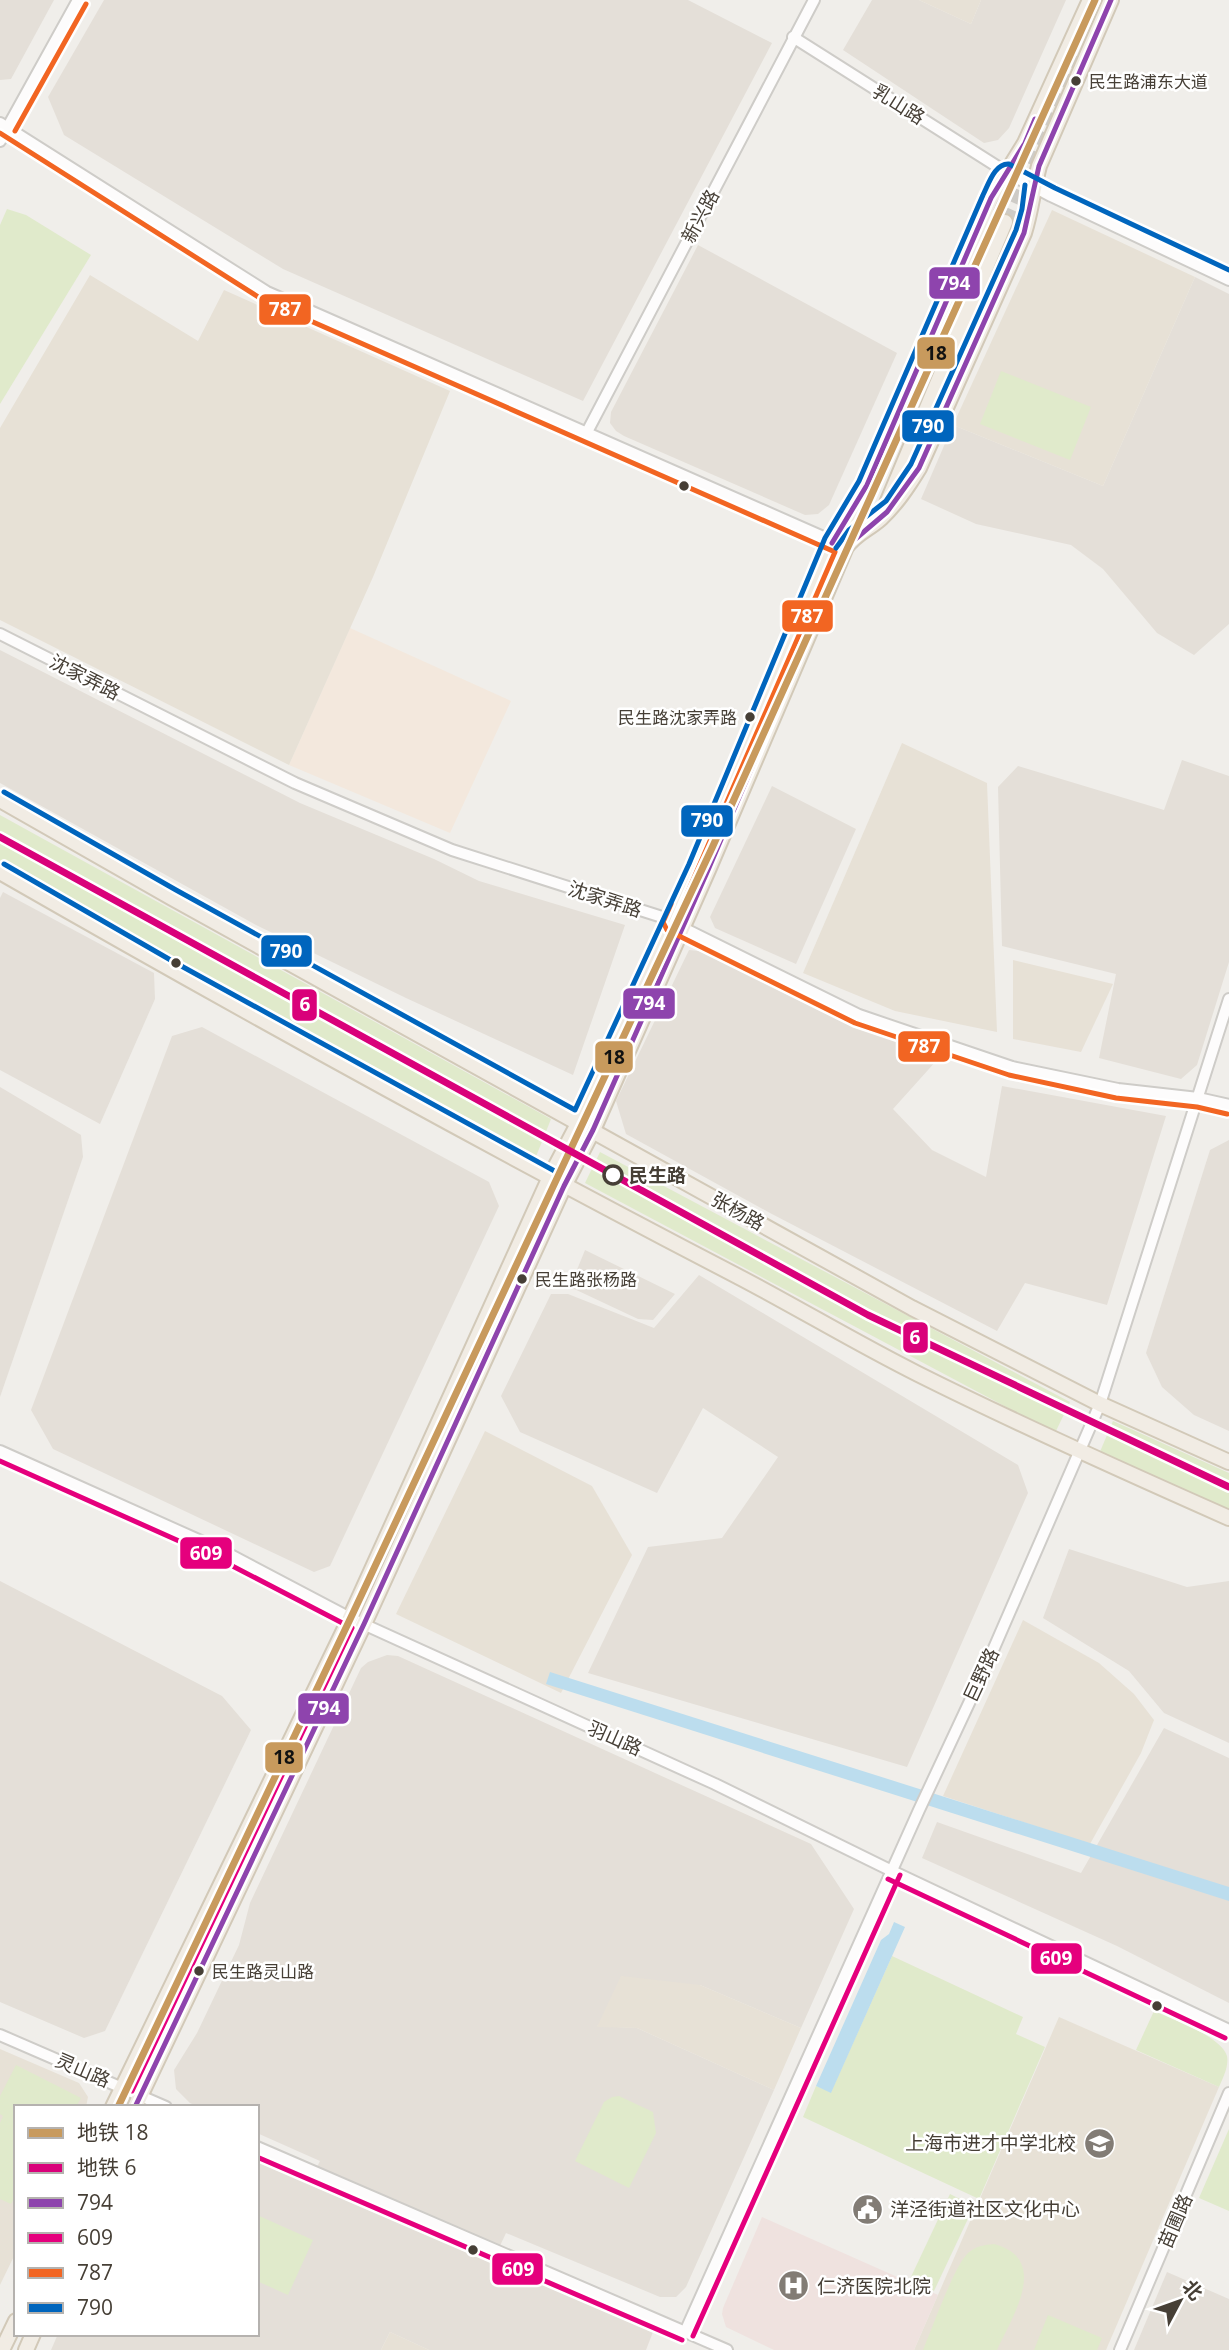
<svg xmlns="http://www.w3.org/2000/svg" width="1229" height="2350" font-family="'Open Sans','Noto Sans SC',sans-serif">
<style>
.residential{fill:#e4dfd8}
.commercial{fill:#f3e8dd}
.education{fill:#e7e1d6}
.medical{fill:#efe2df}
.green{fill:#e0eacb}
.water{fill:#bcddee}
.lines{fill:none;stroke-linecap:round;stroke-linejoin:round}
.major-tunnel{stroke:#cecbc6;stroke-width:14;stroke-dasharray:14 7;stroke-linecap:butt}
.minor-casing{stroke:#ceccc8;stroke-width:14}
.major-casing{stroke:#d2c9b8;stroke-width:18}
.minor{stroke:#fdfcfc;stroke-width:10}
.major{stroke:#f1ece4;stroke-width:14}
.bus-1-casing{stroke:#fff;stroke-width:10}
.bus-2-casing{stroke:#fff;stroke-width:10}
.bus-3-casing{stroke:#fff;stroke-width:10}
.bus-4-casing{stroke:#fff;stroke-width:10}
.bus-1{stroke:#8e44ad;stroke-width:5}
.bus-2{stroke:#e5007d;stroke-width:5}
.bus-3{stroke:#f26522;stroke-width:5}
.bus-4{stroke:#0065bd;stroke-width:5}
.metro-1-casing{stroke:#fff;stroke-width:12}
.metro-2-casing{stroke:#fff;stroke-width:12}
.metro-1{stroke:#c89a5d;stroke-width:7}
.metro-2{stroke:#d9017a;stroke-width:7}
.bus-dot{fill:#463f36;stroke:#fff;stroke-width:2.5}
.stop-dot{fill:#fff;stroke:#463f36;stroke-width:3.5}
.labels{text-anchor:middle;stroke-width:5;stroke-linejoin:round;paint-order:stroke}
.bus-label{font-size:17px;fill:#463f36;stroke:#fff;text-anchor:start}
.street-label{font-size:19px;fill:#463f36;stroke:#fff}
.stop-label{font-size:19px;font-weight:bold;fill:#463f36;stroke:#fff;text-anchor:start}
.poi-label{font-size:19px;fill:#463f36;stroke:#fff;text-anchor:start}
.line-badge{stroke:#fff;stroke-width:2.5}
.badge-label{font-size:19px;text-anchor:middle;font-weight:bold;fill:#fff}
.pale-badge-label{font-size:19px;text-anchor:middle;font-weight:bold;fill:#111}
</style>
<rect width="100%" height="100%" fill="#f0eeea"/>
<g class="residential">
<polygon points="0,0 54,0 11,79 0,80"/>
<polygon points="104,0 688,0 772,43 583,401 283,269 64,135 48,97"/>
<polygon points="872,0 919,0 971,24 981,0 1066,0 1009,128 998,140 984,143 843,50"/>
<polygon points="698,245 897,353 829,505 818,514 805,515 624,436 616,431 610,423 611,412"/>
<polygon points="1195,277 1229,294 1229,624 1194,655 1157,633 1103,569 1071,545 976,524 921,499 953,425 1103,486"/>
<polygon points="0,650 300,803 434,859 479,881 625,925 573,1075 406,998 256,925 0,783"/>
<polygon points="1182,760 1229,776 1229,962 1197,1065 1181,1079 1099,1058 1116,974 1002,946 998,787 1018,766 1164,810"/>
<polygon points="772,786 856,829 796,964 715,928 710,917"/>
<polygon points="3,892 154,973 155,999 100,1124 0,1070 0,898"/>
<polygon points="689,950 710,952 937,1060 893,1109 932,1150 986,1177 1002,1086 1166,1116 1107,1305 1025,1283 997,1331 770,1213 626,1134 616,1101"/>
<polygon points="202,1027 489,1182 499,1206 330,1566 314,1572 53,1449 31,1410 172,1036"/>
<polygon points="0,1087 81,1135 83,1157 0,1397"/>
<polygon points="1229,1140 1229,1431 1194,1415 1162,1387 1146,1353 1210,1150"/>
<polygon points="585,1250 675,1294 653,1320 638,1319 570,1287"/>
<polygon points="699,1275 1018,1465 1028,1493 907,1767 588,1673 648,1547 722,1538 778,1457 703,1408 657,1493 520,1432 501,1396 551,1294 568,1294 654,1328"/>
<polygon points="1069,1549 1187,1587 1229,1581 1229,1743 1164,1713 1129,1671 1043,1618"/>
<polygon points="0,1581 222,1696 251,1730 105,2031 84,2038 0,2002"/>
<polygon points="387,1655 398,1656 811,1844 854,1909 801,2028 700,1985 597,2026 637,2028 774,2090 686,2287 676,2297 660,2297 506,2233 492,2263 653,2332 646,2350 429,2350 390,2332 381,2350 51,2350 58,2334 257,2334 257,2159 310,2181 320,2161 257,2133 257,2107 198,2107 190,2103 176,2089 174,2070 197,2033 239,1945 250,1903 361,1668 368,1662"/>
<polygon points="1164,1728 1229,1758 1229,2003 1117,1946 922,1858 937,1822 1081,1873"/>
<polygon points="1167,2272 1229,2299 1229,2350 1134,2350"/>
</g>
<polygon class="commercial" points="350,628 511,701 450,833 289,765"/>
<g class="education">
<polygon points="919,0 981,0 971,24"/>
<polygon points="1052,210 1195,277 1103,486 953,425"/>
<polygon points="90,275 198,341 224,290 450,391 373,577 289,765 0,620 0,428"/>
<polygon points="902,743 987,783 997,1032 895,1011 803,973"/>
<polygon points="1013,960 1113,984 1081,1052 1013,1039"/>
<polygon points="485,1431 592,1486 632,1555 561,1693 396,1614"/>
<polygon points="1023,1620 1099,1663 1134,1694 1154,1720 1141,1753 1090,1844 943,1796"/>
<polygon points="621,1976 700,1985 801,2028 774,2090 637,2028 597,2027"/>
<polygon points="1059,2017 1219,2087 1106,2350 914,2350"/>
<polygon points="0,2049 79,2083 88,2097 86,2107 16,2107 16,2252 0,2285"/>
<polygon points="390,2332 429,2350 381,2350"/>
</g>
<polygon class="medical" points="762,2217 938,2295 914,2350 774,2350 726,2327 722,2314 723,2308"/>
<g class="green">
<polygon points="7,209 26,215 91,255 0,404 0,225"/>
<polygon points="1001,371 1091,407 1070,460 980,424"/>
<polygon points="0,815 551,1119 535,1159 0,862"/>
<polygon points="600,1152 1070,1402 1055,1433 585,1183"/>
<polygon points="1113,1421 1229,1473 1229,1514 1099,1454"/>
<polygon points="892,1956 1023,2017 1016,2034 1045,2047 979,2199 803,2117 816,2086 831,2092"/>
<path d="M1154,2011C1172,2019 1221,2036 1227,2056C1229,2066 1223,2078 1219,2087L1136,2050Z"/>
<polygon points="16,2065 81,2098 76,2107 16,2107 16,2195 11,2204 0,2199 0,2123 3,2116 0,2114 0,2096"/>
<polygon points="619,2096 653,2112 656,2133 629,2188 575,2161 604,2102 612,2097"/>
<polygon points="1229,2129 1229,2211 1199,2198"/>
<polygon points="950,2194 974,2206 934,2291 910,2279"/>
<polygon points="257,2215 313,2240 288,2295 257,2281"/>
<path d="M994,2244C1051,2259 1012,2317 997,2350H923C932,2329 954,2266 968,2253C976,2246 984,2245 994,2244Z"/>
<polygon points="1048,2315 1102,2338 1097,2350 1034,2350"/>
</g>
<g class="water">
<polygon points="550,1672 1229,1887 1229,1901 546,1684"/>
<polygon points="894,1922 905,1927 831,2093 816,2086 881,1940 889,1934"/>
</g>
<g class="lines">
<g class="major-tunnel">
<polyline points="994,217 1018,164"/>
<polyline points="1005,222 1079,57"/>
</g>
<defs>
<g id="minor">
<polyline points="793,37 1006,172 1051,196 1229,280"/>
<polyline points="0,123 267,292 846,547"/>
<polyline points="0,141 78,0"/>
<polyline points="587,432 814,0"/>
<polyline points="0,634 295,783 452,850 659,916 859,1015 1012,1067 1118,1089 1198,1098 1229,1105"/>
<polyline points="0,1451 221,1550 350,1618 715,1784 892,1871 1229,2030"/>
<polyline points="0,2035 166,2107"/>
<polyline points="257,2147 727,2350"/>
<polyline points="685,2332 919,1810 984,1671 1100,1404 1229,999"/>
<polyline points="1120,2350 1229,2093"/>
</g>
<g id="major">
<polyline points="899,434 994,217"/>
<polyline points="885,508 1005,222"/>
<polyline points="0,800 172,898 912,1308 1100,1404 1229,1462"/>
<path d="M0,872C244,1012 491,1148 741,1278C800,1309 858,1344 918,1374C1020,1425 1125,1472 1229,1518"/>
<polyline points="113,2107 350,1618 550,1177 579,1122 697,868 833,541 867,485 991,198 1025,143 1090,0"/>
<path d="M135,2107L364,1624L564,1186L593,1130L708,870L846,547C856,533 869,529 881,518C897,503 908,486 919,468L1024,233C1031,211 1033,189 1039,166L1111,0"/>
<polyline points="2,2350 16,2321"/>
<polyline points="26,2350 33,2334"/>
</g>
</defs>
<use href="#minor" class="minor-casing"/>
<use href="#major" class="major-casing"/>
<use href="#minor" class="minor"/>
<use href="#major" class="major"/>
<defs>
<g id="bus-1">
<polyline points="832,543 867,485 991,198 1025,143 1035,119"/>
<polyline points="135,2107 364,1624 564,1186 593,1130 708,870 846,547 887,512 919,468 1024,233 1039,166 1111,0"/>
</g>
<g id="bus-2">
<polyline points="0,1461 217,1558 352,1628 132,2091"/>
<polyline points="888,1879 1225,2038"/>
<polyline points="257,2157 682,2340"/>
<polyline points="693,2336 900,1875"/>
</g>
<g id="bus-3">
<polyline points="15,131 86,4"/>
<polyline points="0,133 263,300 835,552 674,924"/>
<polyline points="671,904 663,922 667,930 855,1023 1009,1075 1116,1098 1197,1107 1227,1114"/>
</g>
<g id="bus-4">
<polyline points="836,548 849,530 886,501 911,464 1016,230 1022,209 1025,185"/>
<path d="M4,792L176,890L575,1110L689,864L825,538L859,481L983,195C989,183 995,163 1009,164L1055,188L1229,270"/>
<polyline points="4,864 174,962 560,1174 598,1096"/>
</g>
</defs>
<use href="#bus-1" class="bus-1-casing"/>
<use href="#bus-2" class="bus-2-casing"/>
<use href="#bus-3" class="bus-3-casing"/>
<use href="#bus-4" class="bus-4-casing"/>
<use href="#bus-1" class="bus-1"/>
<use href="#bus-2" class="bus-2"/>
<use href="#bus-3" class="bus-3"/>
<use href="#bus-4" class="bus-4"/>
<defs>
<polyline id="metro-1" points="118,2107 353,1613 712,848 1095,0"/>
<polyline id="metro-2" points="0,837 868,1315 1229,1487"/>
</defs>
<use href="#metro-1" class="metro-1-casing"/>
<use href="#metro-2" class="metro-2-casing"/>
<use href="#metro-1" class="metro-1"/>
<use href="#metro-2" class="metro-2"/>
</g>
<defs>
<symbol id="school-disc" viewBox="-11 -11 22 22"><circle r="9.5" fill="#827c75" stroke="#fff"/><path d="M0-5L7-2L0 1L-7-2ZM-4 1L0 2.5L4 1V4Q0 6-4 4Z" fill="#fff"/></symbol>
<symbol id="civic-disc" viewBox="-11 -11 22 22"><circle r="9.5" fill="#827c75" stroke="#fff"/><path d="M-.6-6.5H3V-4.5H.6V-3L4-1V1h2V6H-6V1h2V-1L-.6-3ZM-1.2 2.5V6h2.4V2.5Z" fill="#fff"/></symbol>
<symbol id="hospital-disc" viewBox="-11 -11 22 22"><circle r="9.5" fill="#827c75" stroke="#fff"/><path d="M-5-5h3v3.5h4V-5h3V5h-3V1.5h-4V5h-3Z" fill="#fff"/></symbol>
</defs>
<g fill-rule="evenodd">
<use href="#school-disc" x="1082" y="2126" width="35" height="35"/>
<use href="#civic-disc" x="850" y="2192" width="35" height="35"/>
<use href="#hospital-disc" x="776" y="2268" width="35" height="35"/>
</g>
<g class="bus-dot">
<circle cx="1076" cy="81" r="6"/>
<circle cx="684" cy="486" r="6"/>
<circle cx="750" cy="717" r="6"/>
<circle cx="176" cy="963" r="6"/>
<circle cx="522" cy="1279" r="6"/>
<circle cx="199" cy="1971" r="6"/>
<circle cx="1157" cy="2006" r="6"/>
<circle cx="473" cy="2250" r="6"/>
</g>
<circle class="stop-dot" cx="613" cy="1175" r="9"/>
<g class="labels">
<g class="bus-label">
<text x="1089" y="88">民生路浦东大道</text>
<text x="737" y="724" text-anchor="end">民生路沈家弄路</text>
<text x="535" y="1286">民生路张杨路</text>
<text x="212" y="1978">民生路灵山路</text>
</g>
<g class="street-label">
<text transform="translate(899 104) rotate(32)" y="7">乳山路</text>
<text transform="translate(700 216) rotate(-62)" y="7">新兴路</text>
<text transform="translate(85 677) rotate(27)" y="7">沈家弄路</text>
<text transform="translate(605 899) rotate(18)" y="7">沈家弄路</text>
<text transform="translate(738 1211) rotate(29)" y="7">张杨路</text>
<text transform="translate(981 1675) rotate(-65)" y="7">巨野路</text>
<text transform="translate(615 1738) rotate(24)" y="7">羽山路</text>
<text transform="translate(83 2070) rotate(23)" y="7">灵山路</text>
<text transform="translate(1175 2221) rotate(-67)" y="7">苗圃路</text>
</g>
<g class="stop-label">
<text x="629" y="1182">民生路</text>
</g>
<g class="poi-label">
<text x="1076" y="2150" text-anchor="end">上海市进才中学北校</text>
<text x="890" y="2216">洋泾街道社区文化中心</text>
<text x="817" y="2293">仁济医院北院</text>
</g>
</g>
<g class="line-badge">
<rect x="928" y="266" width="53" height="34" rx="7" fill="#8e44ad"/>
<rect x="258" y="293" width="54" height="33" rx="7" fill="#f26522"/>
<rect x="916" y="336" width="40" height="34" rx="7" fill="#c89a5d"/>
<rect x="901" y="409" width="54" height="34" rx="7" fill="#0065bd"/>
<rect x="781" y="599" width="53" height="34" rx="7" fill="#f26522"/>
<rect x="680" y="804" width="54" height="34" rx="7" fill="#0065bd"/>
<rect x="260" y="934" width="53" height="34" rx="7" fill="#0065bd"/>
<rect x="622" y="987" width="54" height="33" rx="7" fill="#8e44ad"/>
<rect x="291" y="988" width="27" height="34" rx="7" fill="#d9017a"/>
<rect x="897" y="1030" width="54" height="33" rx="7" fill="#f26522"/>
<rect x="594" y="1040" width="40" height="34" rx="7" fill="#c89a5d"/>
<rect x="902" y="1321" width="27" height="33" rx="7" fill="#d9017a"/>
<rect x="179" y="1536" width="54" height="34" rx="7" fill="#e5007d"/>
<rect x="297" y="1692" width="53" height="33" rx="7" fill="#8e44ad"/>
<rect x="264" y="1741" width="40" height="33" rx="7" fill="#c89a5d"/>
<rect x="1030" y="1942" width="53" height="33" rx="7" fill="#e5007d"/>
<rect x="491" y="2252" width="53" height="34" rx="7" fill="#e5007d"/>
</g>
<g class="badge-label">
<text x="954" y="290">794</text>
<text x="285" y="316">787</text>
<text x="928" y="433">790</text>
<text x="807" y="623">787</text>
<text x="707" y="827">790</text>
<text x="286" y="958">790</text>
<text x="649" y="1010">794</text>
<text x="305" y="1011">6</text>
<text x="924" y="1053">787</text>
<text x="915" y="1344">6</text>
<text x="206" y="1560">609</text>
<text x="324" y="1715">794</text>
<text x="1056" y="1965">609</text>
<text x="518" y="2276">609</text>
</g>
<g class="pale-badge-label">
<text x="936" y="360">18</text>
<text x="614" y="1064">18</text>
<text x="284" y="1764">18</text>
</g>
<rect x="14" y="2105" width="245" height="231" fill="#ffffff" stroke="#b5b2af" stroke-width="2"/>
<rect x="28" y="2128" width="35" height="10" fill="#c89a5d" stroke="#b5b2af" stroke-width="2"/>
<text x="77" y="2140" font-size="21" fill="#463f36">地铁 18</text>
<rect x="28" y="2163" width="35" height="10" fill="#d9017a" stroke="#b5b2af" stroke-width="2"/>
<text x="77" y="2175" font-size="21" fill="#463f36">地铁 6</text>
<rect x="28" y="2198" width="35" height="10" fill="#8e44ad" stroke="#b5b2af" stroke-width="2"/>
<text x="77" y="2210" font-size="21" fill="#463f36">794</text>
<rect x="28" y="2233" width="35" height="10" fill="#e5007d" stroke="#b5b2af" stroke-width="2"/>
<text x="77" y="2245" font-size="21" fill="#463f36">609</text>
<rect x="28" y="2268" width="35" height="10" fill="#f26522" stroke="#b5b2af" stroke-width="2"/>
<text x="77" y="2280" font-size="21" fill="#463f36">787</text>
<rect x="28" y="2303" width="35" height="10" fill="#0065bd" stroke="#b5b2af" stroke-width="2"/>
<text x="77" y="2315" font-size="21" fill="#463f36">790</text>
<g transform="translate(1180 2301) rotate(49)" stroke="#ffffff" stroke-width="5" paint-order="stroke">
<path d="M0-5L12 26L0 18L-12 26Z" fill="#463f36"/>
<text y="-10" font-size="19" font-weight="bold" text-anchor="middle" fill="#463f36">北</text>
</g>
</svg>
